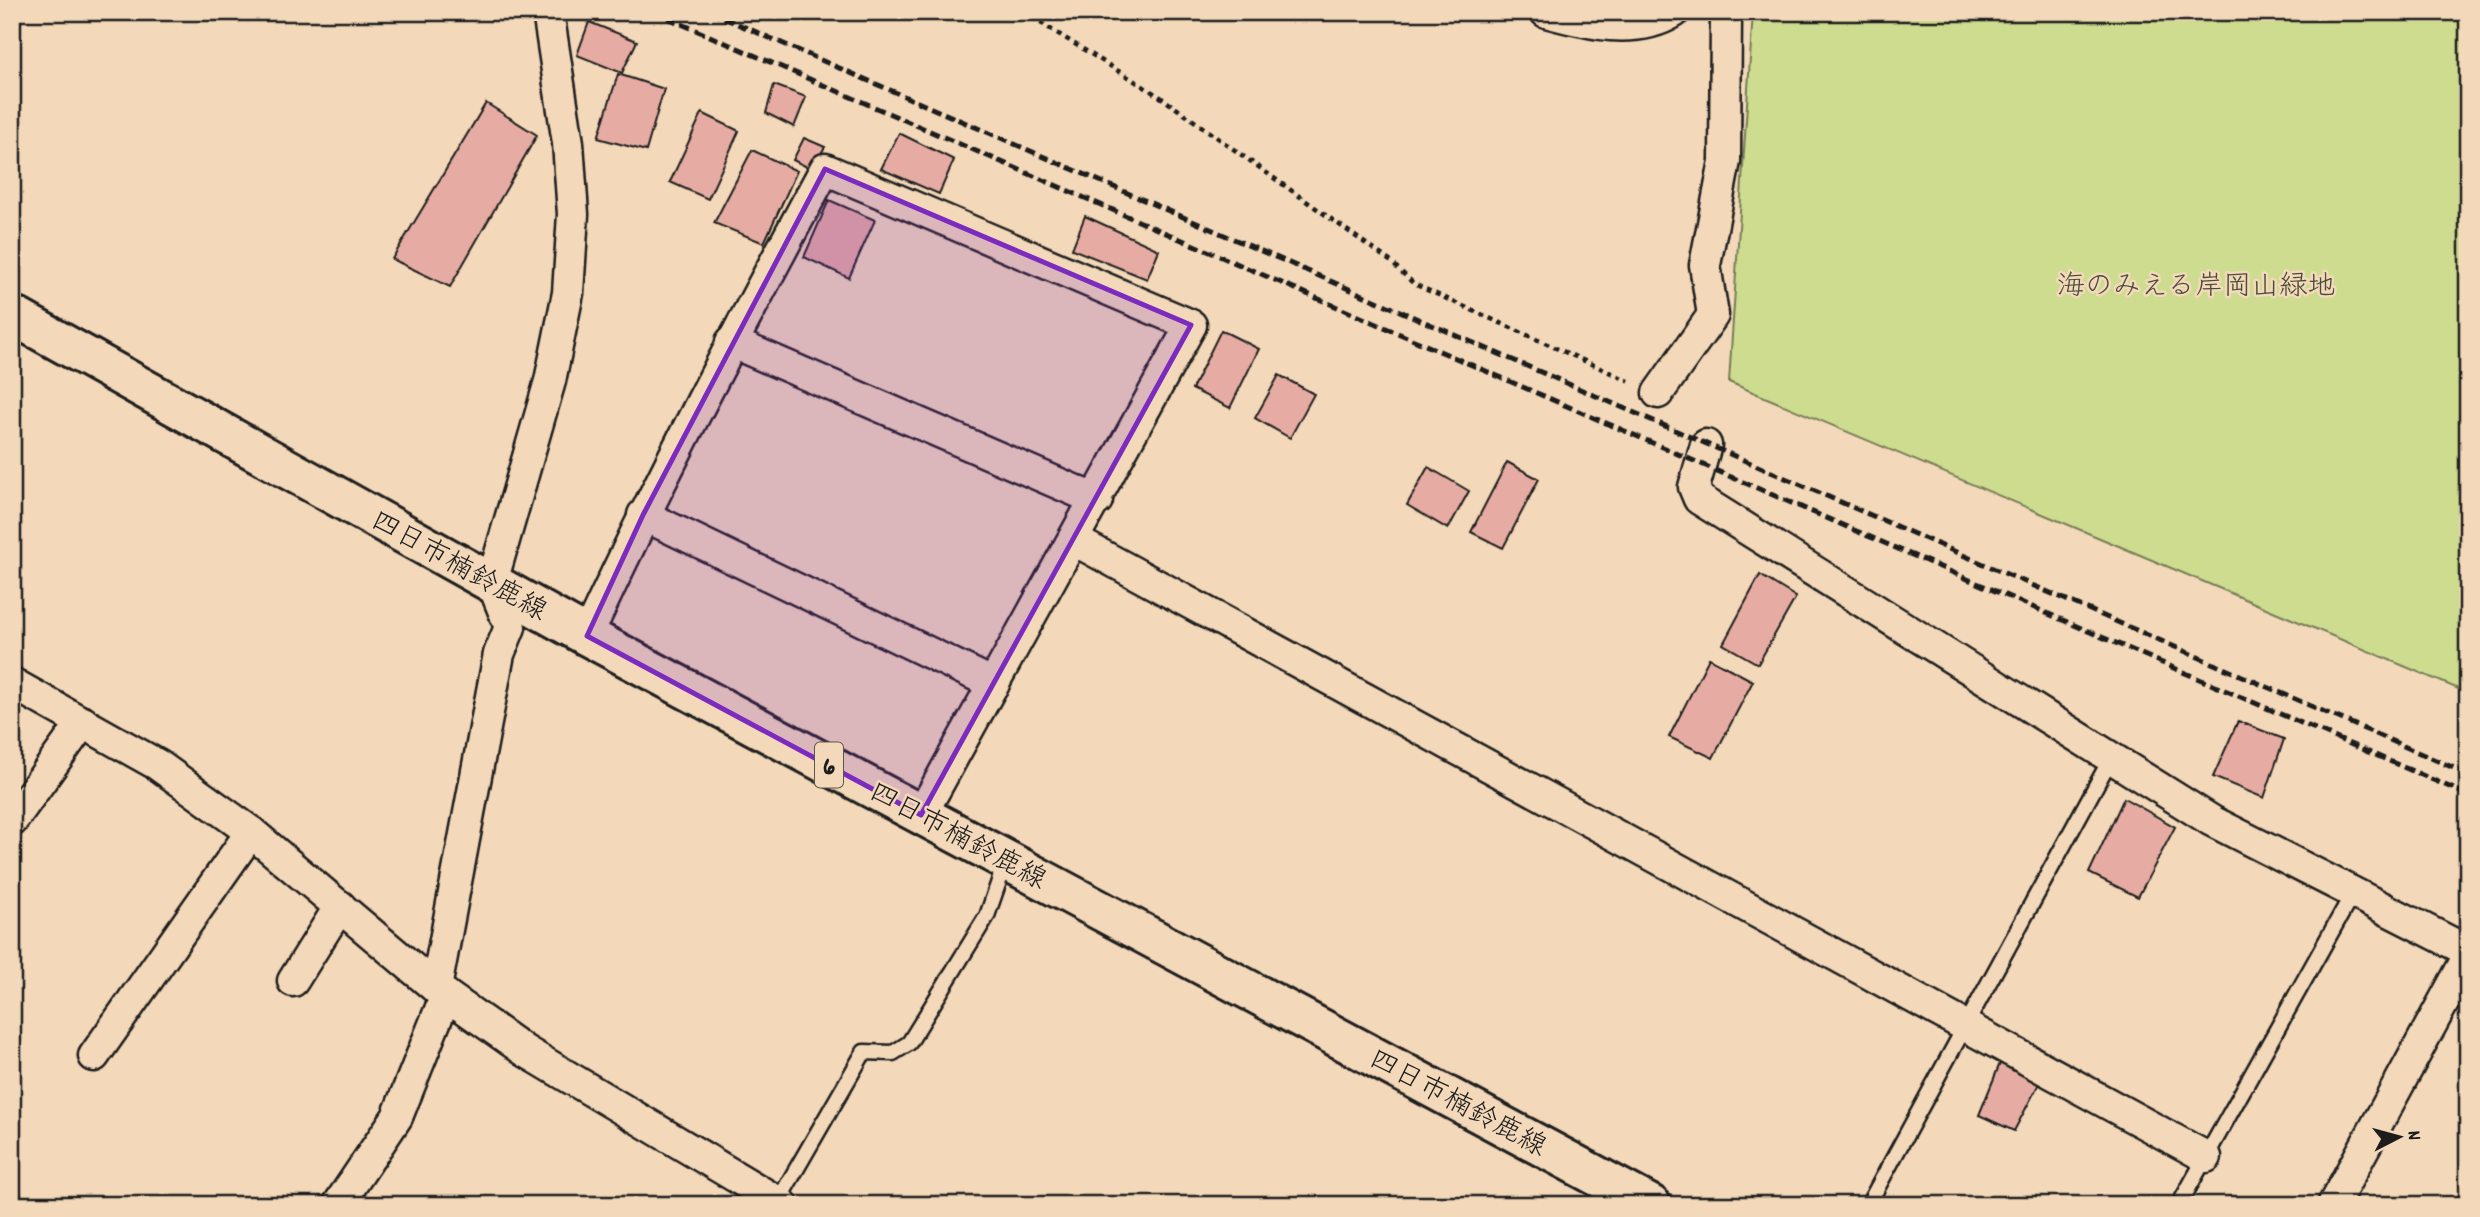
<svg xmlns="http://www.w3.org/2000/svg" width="2480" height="1217" font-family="Dekko,'Klee One',sans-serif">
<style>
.green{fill:#cedc8f;stroke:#757c56;stroke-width:2}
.building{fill:#e6aca3;stroke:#1c1c1c;stroke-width:2}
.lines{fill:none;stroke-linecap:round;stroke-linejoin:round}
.lane-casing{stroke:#1c1c1c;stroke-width:19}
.street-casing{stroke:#1c1c1c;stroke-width:35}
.primary-casing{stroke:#1c1c1c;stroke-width:44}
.path{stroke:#1c1c1c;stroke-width:4.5;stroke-dasharray:5 5;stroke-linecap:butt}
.lane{stroke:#f3d9ba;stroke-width:14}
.street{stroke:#f3d9ba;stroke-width:30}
.primary{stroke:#f3d9ba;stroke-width:38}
.rail{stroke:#1c1c1c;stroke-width:5;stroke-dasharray:10 5;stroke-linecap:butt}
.marked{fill:#7b2cbf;fill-opacity:0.2;stroke:#7b2cbf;stroke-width:5;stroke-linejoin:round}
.labels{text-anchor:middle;stroke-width:5;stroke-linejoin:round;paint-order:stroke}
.shield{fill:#f3d9ba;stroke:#5c554b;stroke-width:2}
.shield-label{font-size:26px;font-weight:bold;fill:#1c1c1c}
.park-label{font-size:28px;fill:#484c39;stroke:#f3d9ba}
.street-label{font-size:28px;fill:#1c1c1c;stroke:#f3d9ba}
</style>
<rect width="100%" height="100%" fill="#f3d9ba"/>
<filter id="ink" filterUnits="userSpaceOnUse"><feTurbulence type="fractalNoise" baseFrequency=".0143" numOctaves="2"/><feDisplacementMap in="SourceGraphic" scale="14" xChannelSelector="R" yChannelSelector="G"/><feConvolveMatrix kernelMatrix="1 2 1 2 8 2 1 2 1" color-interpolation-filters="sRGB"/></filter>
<g filter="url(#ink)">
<polygon class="green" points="1753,12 2468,12 2468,693 1729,382"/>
<g class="building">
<polygon points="589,22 637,41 622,73 577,55"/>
<polygon points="618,74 664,89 646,151 598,138"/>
<polygon points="774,85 806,97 794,127 766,113"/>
<polygon points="486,103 537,135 450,287 392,259"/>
<polygon points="702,113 739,131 708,199 670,182"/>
<polygon points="899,133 954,160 939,194 881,169"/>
<polygon points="804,138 825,147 811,169 793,160"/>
<polygon points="752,150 797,171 764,243 714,223"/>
<polygon points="829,200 875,220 849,278 804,257"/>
<polygon points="1085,216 1159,250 1147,279 1072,249"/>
<polygon points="1221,330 1259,349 1230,408 1192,389"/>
<polygon points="1279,375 1314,394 1290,438 1255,418"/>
<polygon points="1507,462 1539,479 1503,548 1471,532"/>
<polygon points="1428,467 1469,491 1448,529 1407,505"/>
<polygon points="1760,575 1796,597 1758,664 1723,644"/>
<polygon points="1709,658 1753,681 1713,758 1669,737"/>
<polygon points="2238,721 2284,739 2264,798 2213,777"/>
<polygon points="2124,798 2175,827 2138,897 2089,873"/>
<polygon points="2003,1056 2043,1076 2014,1131 1979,1115"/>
</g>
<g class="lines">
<defs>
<g id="lane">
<polyline points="778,1201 864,1052 893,1053 909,1043 987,916 1006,861"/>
<polyline points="1868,1205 2111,758"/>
<polyline points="2179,1205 2353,893"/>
</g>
<g id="street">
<path d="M1546,12C1586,23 1636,36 1674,12"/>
<polyline points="731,342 1097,500"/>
<polyline points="1658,393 1713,315 1705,265 1725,161 1726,12"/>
<polyline points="1706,445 1694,487 1699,499 2212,821 2468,951"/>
<polyline points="643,515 994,684"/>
<polyline points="1074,540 2206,1157"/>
<path d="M587,636C660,477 742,323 825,169L1191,325L921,815"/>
<polyline points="12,683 158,765 251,832 436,988 525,1051 783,1205"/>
<polyline points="12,821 83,722"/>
<polyline points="293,981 340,906"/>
<polyline points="436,988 499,654 510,627 492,582 550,381 568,293 573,214 568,143 548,12"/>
<polyline points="94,1056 251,832"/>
<polyline points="338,1205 397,1117 446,995"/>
<polyline points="2333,1205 2468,957"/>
</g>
<polyline id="primary" points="12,315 587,636 1651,1205"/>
</defs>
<use href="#lane" class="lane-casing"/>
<use href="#street" class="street-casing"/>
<use href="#primary" class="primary-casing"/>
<polyline class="path" points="1023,12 1162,98 1390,261 1414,284 1629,381"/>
<use href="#lane" class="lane"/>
<use href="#street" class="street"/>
<use href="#primary" class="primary"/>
<g class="rail">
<polyline points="654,12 2468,795"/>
<polyline points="710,12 2468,774"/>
</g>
</g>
</g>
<path class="marked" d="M825,169L1191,325L921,815L587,636L643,515Z"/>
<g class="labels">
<rect class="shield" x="815" y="742.5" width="28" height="45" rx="5"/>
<g class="shield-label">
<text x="829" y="774">6</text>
</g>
<g class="park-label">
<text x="2196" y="294">海のみえる岸岡山緑地</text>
</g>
<g class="street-label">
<text transform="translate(460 564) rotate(29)" y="10">四日市楠鈴鹿線</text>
<text transform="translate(959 834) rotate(28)" y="10">四日市楠鈴鹿線</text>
<text transform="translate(1459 1101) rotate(28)" y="10">四日市楠鈴鹿線</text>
</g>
</g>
<rect width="2480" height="1217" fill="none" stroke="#f3d9ba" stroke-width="42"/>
<rect x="21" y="21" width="2438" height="1175" fill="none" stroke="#1c1c1c" stroke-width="2.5" filter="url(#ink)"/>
<g transform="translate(2399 1137) rotate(84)" stroke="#f3d9ba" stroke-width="5" paint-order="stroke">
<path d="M0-5L12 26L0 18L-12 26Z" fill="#1c1c1c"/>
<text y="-10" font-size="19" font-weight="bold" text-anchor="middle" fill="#1c1c1c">N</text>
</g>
</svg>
